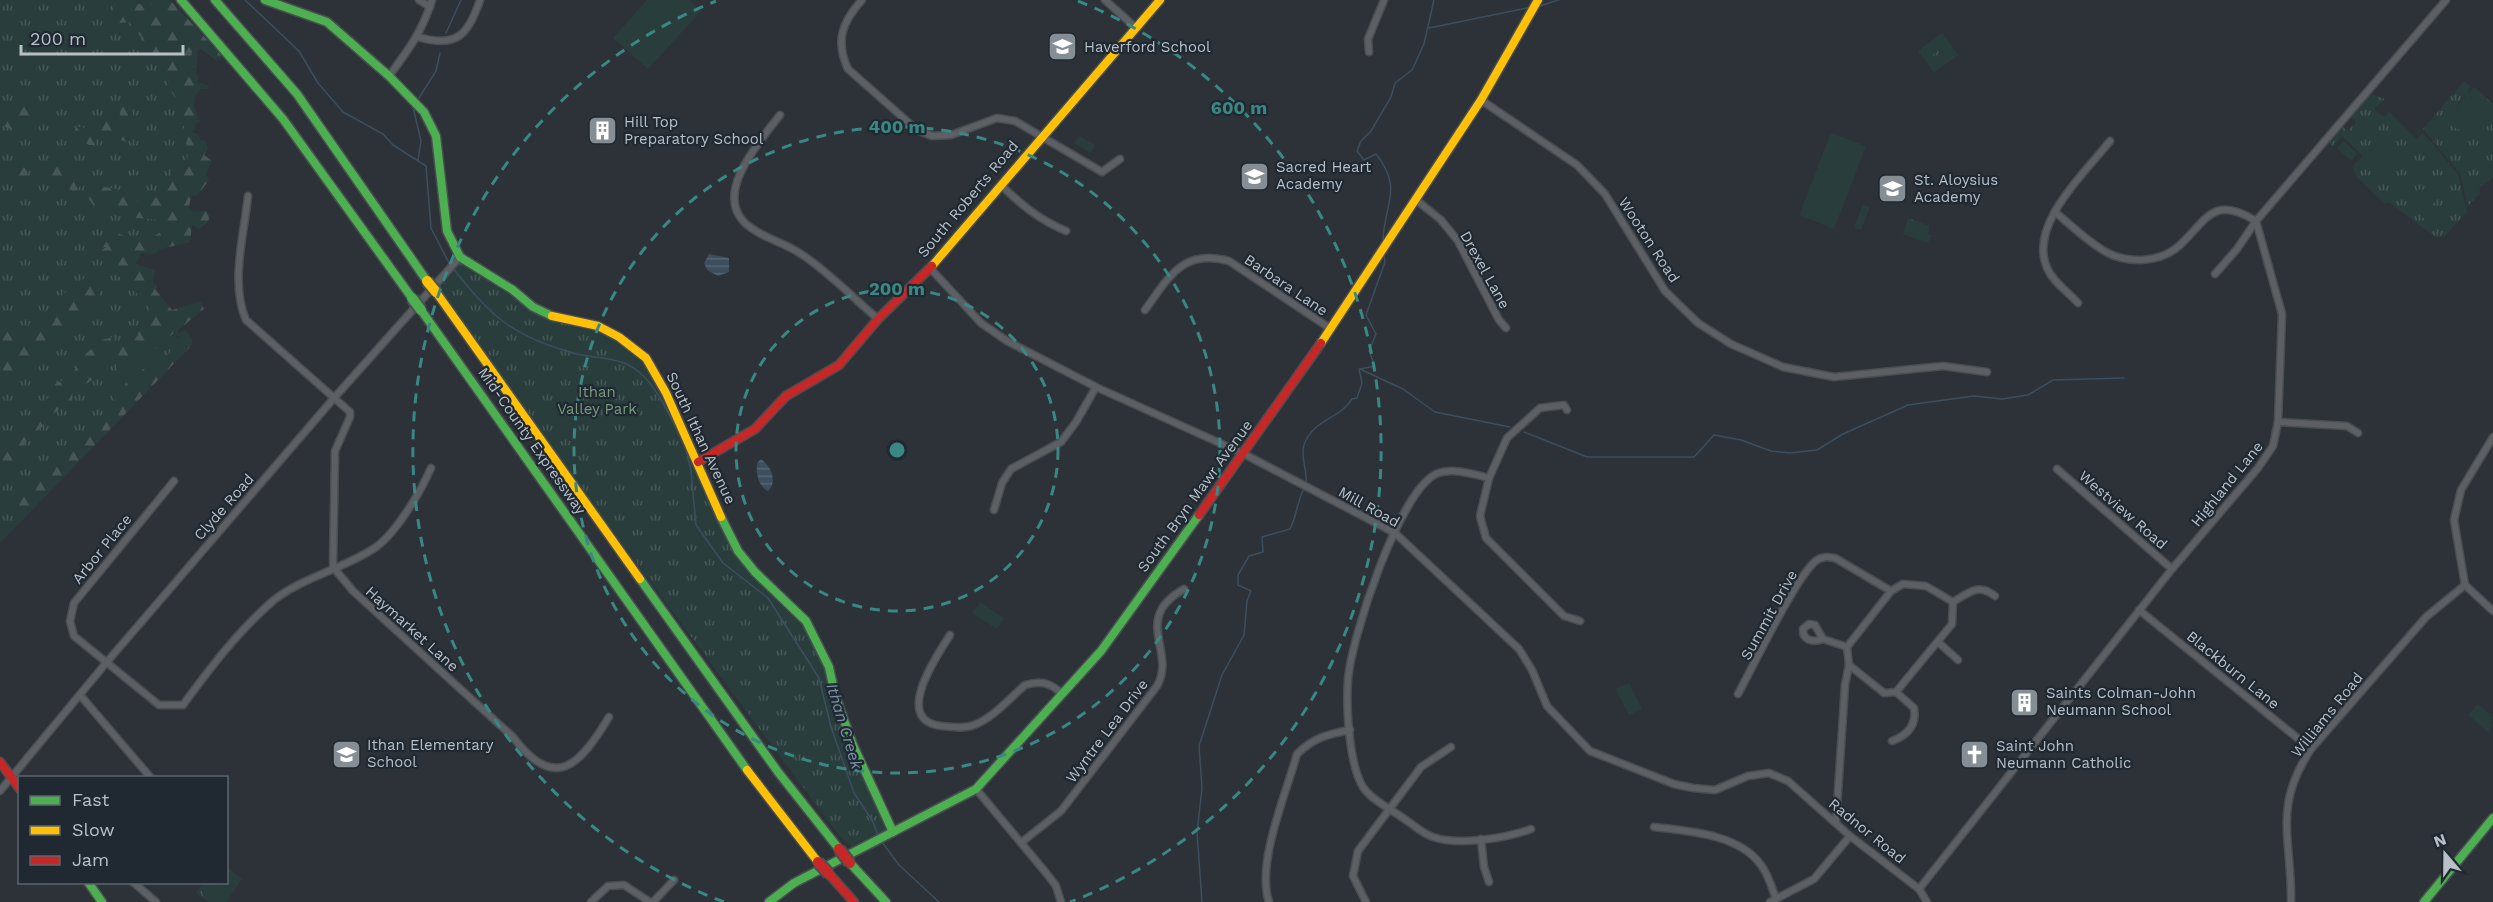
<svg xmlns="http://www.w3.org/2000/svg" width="2493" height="902" font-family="'Work Sans',sans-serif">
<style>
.grass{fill:url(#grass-tufts);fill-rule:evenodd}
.forest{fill:url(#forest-firs)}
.pitch{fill:#2a3d3d}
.water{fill:url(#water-rules)}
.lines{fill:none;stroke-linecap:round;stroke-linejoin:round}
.stream{stroke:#3d4e5f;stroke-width:1.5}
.street-casing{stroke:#4a4e52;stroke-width:9}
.fast-casing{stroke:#4a4e52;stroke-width:11}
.slow-casing{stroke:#4a4e52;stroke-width:11}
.jam-casing{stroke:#4a4e52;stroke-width:11}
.street{stroke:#5c6065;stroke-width:6}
.fast{stroke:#4caf50;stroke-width:8}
.slow{stroke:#ffc107;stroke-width:8}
.jam{stroke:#c62828;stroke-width:8}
.fast-bridge-casing{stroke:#494e53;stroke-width:14;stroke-linecap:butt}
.slow-bridge-casing{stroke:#494e53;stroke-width:14;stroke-linecap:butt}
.jam-bridge-casing{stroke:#494e53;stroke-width:14;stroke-linecap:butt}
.fast-bridge{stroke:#4caf50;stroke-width:10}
.slow-bridge{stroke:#ffc107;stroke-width:10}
.jam-bridge{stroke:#c62828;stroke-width:10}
.ring{fill:none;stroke:#398884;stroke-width:3;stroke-dasharray:10 8}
.labels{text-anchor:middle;stroke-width:4.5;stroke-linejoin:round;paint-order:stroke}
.poi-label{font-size:15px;fill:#b7bfc7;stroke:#202932;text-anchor:start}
.street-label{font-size:15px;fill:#b7bfc7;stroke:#202932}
.park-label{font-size:15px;fill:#789b7d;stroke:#202932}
.water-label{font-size:16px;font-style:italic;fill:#7b92a7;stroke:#202932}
.centre{fill:#398884;stroke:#202932;stroke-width:3}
.ring-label{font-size:18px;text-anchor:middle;font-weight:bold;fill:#398884;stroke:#202932;stroke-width:4.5;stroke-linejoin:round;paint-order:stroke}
</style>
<defs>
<pattern id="grass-tufts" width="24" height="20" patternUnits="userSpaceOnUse" patternTransform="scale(1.5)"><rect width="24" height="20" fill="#2a3d3d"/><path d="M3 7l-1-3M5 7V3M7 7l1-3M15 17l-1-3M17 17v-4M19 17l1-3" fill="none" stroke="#475758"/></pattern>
<pattern id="forest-firs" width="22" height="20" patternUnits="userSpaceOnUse" patternTransform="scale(1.5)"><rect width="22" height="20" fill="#2a3d3d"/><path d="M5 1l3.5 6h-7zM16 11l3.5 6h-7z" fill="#475758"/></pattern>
<pattern id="water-rules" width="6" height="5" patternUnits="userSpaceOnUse" patternTransform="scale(1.5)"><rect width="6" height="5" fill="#3d4e5f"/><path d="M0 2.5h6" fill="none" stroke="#576674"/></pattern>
</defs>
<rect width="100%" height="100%" fill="#2c3237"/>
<g class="grass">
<polygon points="0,0 167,0 199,31 186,226 132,257 185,351 0,543"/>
<polygon points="1942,33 1958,55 1934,72 1918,51"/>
<polygon points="2464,81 2471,87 2448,117 2456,128 2492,115 2471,97 2470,91 2474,87 2493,104 2493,178 2480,187 2479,194 2468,206 2460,173 2423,129"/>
<path d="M2371,94L2385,99L2374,109L2384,117L2389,112L2416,139L2423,133L2458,174L2467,212L2444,237H2435L2389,202L2385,204L2356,176L2353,166L2363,156L2342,136L2331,147L2330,142L2343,127L2348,131L2356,122L2351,117ZM2383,141L2392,145L2376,160L2370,153L2376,143Z"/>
<polygon points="1908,218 1929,226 1928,234 1931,236 1928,243 1903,234"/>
<polygon points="460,257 533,307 598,326 646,358 738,551 806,621 820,647 843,718 886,829 851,846 840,837 430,285"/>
<polygon points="227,867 242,879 226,902 209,902 196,893 203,883 226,882"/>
</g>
<g class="forest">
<path d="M125,0H130L133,7L137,4L155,5L154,0H170L223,57L217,61L201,49L192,50C191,60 190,68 198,75V82L209,86L208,89H201C189,100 195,110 200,121L195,125V130L184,136L180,134L185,126L184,118L176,124L174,121L177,120L175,114L181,103L167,88L169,79L164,72L159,73L155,60L143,47L141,37L129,22L110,24L108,20L116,3L121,4Z"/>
<polygon points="6,45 18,45 21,54 26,53 36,62 37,68 33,74 25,73 19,65 13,65 13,57 6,51"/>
<polygon points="126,100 134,106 131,108 133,115 128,118 131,123 131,130 125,129 126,142 114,137 111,131 109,136 103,136 99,126 102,122 119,119 122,103"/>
<path d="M26,106L34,111L33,117L26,123L15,124L11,129L0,125V114C9,109 16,110 26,106Z"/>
<polygon points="81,126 95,136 94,145 89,145 74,136 75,129"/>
<path d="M193,132L198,134L200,140L206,141L208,148L204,155L212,161L206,174L209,180L197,196L191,195L189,208L193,212L206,211L210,215L208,222L199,229L192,225L190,242L160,249L155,254L141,253L136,264L155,270L153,281L157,286L155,289L172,310L201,301L204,309L177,331L179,333L186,330L192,339V345L0,543V538L10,528L18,499L34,487L31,483C59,463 79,437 103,415L106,416L109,412L107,407L116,401L112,396L123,391L125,384L159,356L168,355L179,338L175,332L129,370L116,371V363L104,360C95,380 94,382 73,388L72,401L42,421L43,426L26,440L17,461L3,473L0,480L1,442L13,432L23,431C28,412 43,404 56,390L55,384L71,376L82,357L102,340L113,337L112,349L118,350L138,336L136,328L145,323L149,308L146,303L137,301V293L131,290L130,283L125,284L119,276L118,268L113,267L101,251L106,247L99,248L97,242L102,244L105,235L117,233L131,238L139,237L141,241L149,239L178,222L118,216L94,206L88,198L90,189C100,184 117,189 128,192C133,193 135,199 137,202L145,197L152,201L159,195L163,198L168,192L164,188L171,181L170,175L181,162L187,159L189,150L186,144L188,135Z"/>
<polygon points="16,155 24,160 21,166 28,170 26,187 10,181 0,182 0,169 9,170 13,174 15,164 12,158"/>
<polygon points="48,157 61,166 60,161 65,161 73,171 86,176 76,192 73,193 62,179 57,181 56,177 51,178 46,167"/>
<path d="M87,277L100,282C102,315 84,314 63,332H58L56,344H38L18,373L9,372L3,397H0V318L9,317L15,326L25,327L34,320L42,330L52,324L50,319L55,315H62L57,305C64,292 73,283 87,277Z"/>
</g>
<g class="pitch">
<polygon points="647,0 689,0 701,11 648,69 613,38"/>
<polygon points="1940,38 1945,45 1930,57 1925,50"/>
<polygon points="1947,48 1952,55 1937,66 1932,59"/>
<path d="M2470,91L2471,97L2492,115C2483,136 2457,138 2447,117L2465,97L2466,92Z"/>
<polygon points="2364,120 2373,127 2360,141 2352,134"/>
<polygon points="1831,133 1866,146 1834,229 1799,215"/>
<polygon points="2380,135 2395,148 2391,157 2385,162 2376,160 2370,153 2376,143 2376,137"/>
<polygon points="1079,136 1095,145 1091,153 1074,143"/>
<polygon points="2344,141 2357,154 2351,161 2337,148"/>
<polygon points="2420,189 2432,192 2437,199 2427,212 2426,218 2423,218 2411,203 2412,197"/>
<polygon points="1863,204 1870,207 1861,230 1854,228"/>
<polygon points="980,602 1004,618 997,629 972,613"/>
<polygon points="1629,683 1642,709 1629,715 1616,689"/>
<polygon points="2478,704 2493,717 2490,734 2468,715"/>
<polygon points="207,886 223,897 220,902 214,902 202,894"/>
</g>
<g class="water">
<polygon points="709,254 729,258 729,272 718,276 707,270 704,263"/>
<path d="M761,459C771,466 778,482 768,491C758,485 756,475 757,463Z"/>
</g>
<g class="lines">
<g class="stream">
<polyline points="245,0 299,51 318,83 343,112 383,134 393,145 426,166 431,228 449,263"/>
<polyline points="1540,6 1558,0"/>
<polyline points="1429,28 1527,8"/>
<polyline points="446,33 461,0"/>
<polyline points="419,98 436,71 440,53"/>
<polyline points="413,107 421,141 418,160"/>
<path d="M1383,245C1382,206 1405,190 1376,154L1364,160L1357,151L1361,141L1371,131L1391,97L1395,83L1412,70L1424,44L1434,0"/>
<path d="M452,267C490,316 512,336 573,353C595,359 621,356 639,372C658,388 667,412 679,433"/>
<polyline points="1360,369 1375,366 1369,351 1376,334 1366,315 1385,262 1384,255"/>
<polyline points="1360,369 1403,389 1435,412 1510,427"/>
<polyline points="1524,432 1587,457 1694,457 1714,435 1741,440 1771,451 1790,453 1817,450 1843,434 1908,405 1974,396 2002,399 2028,395 2053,380 2124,378"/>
<polyline points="685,445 691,470 696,525 723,563 768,598 819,678 831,727 854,793 872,820 878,835"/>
<path d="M1306,484C1308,472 1300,457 1304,445C1313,419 1340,419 1352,399L1357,398L1362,383L1359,369"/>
<polyline points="882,842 899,865 939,902"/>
<path d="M1202,902L1197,832L1202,788L1199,746L1222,675L1244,635L1247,601L1251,591L1238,585V575L1249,556L1263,552L1262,537L1290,529C1297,515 1297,502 1304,488"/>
</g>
<defs>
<g id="street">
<polyline points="419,0 430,7"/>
<path d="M862,0C842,22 835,41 848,69L917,130L932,136L951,135L997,118L1015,121L1102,172L1120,159"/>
<polyline points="1105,0 1136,28"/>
<path d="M418,37C456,48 468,36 480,0"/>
<polyline points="1369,52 1368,39 1384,0"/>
<path d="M389,76C409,49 422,32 432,0"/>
<polyline points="1481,100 1577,165 1605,194 1665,291 1698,323 1731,344 1783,367 1834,377 1943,366 1987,372"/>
<path d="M780,115C761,140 713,192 745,223C761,238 784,242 801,254C829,272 853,298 878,319"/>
<path d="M1001,185C1021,205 1040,220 1066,231"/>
<path d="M248,196C244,235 230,283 246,320L350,412V417L335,451L333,567L353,591L513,737C555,793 580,765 609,717"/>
<polyline points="1415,199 1441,220 1458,241 1499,320 1506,328"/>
<path d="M2055,212C2071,225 2088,242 2106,252C2128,264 2161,263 2180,245C2208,218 2214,195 2256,221"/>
<polyline points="930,268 981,323 1007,341 1096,387 1244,454 1395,533 1519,649 1532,670 1547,706 1590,751 1674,784 1693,788 1715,790 1748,776 1769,773 1788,781 1850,836 1919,889 1927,902"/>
<polyline points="2215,274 2237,249 2256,221 2446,0"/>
<path d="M2078,303C2068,292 2053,282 2047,268C2028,224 2085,173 2110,141"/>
<path d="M1145,310C1169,277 1183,248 1229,261L1331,329"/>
<polyline points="1567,410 1564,405 1540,408 1507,438 1489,478 1480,516 1486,538 1564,616 1580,621"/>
<polyline points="2278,422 2347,426 2358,433"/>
<polyline points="2493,437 2461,490 2454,520 2465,585 2493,611"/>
<polyline points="2057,469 2172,569"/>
<path d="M1489,478C1473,474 1452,467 1436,474C1399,492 1351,638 1348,680C1346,706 1349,765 1363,787C1371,800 1394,811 1406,820C1415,826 1423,834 1433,837C1458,846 1507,838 1531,829"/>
<path d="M174,481L74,603L70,621L74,636L159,705H183C210,668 239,630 274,600C301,578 348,567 376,547C397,532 421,491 431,468"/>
<polyline points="994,510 1002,483 1011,469 1061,442 1076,422 1096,387"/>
<polygon points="1903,584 1926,586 1953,602 1952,624 1896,692 1884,693 1849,665 1847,647 1891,591"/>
<path d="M1953,602C1970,592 1978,583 1995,596"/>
<polyline points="2139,610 2311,749"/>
<path d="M950,635C938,654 891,721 942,726C952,727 964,729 974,725C993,718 1010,698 1025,685C1041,680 1051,683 1062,694"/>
<path d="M1823,639C1813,643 1802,640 1803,629L1809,624L1815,625L1823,639L1847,647"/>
<polyline points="1938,642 1958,660"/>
<path d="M1738,694C1753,667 1797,574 1817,560C1823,556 1828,557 1835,558L1891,591"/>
<polyline points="80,695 151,778"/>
<path d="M1892,741C1908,735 1917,725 1914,708L1896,692"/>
<polyline points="976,789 1047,874 1056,886 1061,902"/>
<polyline points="0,791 106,663 334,398 460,257"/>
<polyline points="1836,822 1845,685 1849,665"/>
<path d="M1654,827C1688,831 1739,834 1761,865C1768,874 1772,888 1776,899"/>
<polyline points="1481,839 1484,867 1489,882"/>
<path d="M1022,842L1061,811L1157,686C1177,651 1131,619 1184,589"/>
<polyline points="133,882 156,902"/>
<polyline points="1919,889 2172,569 2258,468 2273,446 2278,422 2282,314 2256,221"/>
<polyline points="591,902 608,886 624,885 650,902"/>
<polyline points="653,902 674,880"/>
<path d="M1269,902C1256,863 1286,794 1297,754C1313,738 1328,734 1350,730"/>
<polyline points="1366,902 1353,876 1358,851 1421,767 1451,747"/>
<polyline points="1770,902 1814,879 1850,836"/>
<path d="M2291,902C2292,838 2272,808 2311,749L2426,617L2465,585"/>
</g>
<g id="fast">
<polyline points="181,0 283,119 412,298"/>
<polyline points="215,0 297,94 427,281"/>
<polyline points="265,0 327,22 389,76 424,112 436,136 447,231 460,257 513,290 533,307 552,316"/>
<polyline points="421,310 747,770"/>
<polyline points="721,517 738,551 755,572 806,621 829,667 835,695 853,745 893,832"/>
<polyline points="640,579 778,772 839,849"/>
<polyline points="850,863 886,902"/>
<polyline points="88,882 102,902"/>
<polyline points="769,902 794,883 976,789 1101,651 1199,515"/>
<polyline points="2424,902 2493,818"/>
</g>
<g id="slow">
<polyline points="932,266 1160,0"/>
<polyline points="436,292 640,579"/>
<polyline points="552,316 598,326 619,337 646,358 666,393 721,517"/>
<polyline points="1321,343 1481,100 1538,0"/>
<polyline points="747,770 818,862"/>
</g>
<g id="jam">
<polyline points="698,462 755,429 786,396 839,365 878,319 932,266"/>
<polyline points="1199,515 1321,343"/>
<polyline points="0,762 20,789"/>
<polyline points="829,874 854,902"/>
</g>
</defs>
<use href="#street" class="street-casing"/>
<use href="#fast" class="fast-casing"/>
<use href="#slow" class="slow-casing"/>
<use href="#jam" class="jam-casing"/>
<use href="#street" class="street"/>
<use href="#fast" class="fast"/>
<use href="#slow" class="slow"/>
<use href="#jam" class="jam"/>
<defs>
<polyline id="fast-bridge" points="412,298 421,310"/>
<polyline id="slow-bridge" points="427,281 436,292"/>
<g id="jam-bridge">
<polyline points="839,849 850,863"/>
<polyline points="818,862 829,874"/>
</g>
</defs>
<use href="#fast-bridge" class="fast-bridge-casing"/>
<use href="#slow-bridge" class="slow-bridge-casing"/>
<use href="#jam-bridge" class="jam-bridge-casing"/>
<use href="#fast-bridge" class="fast-bridge"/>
<use href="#slow-bridge" class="slow-bridge"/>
<use href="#jam-bridge" class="jam-bridge"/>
</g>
<g class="ring">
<circle cx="897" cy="450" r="161"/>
<circle cx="897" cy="450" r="323"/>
<path d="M724 902A484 484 0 0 1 716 1M1078 1A484 484 0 0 1 1070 902"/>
</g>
<defs>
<symbol id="school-square" viewBox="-11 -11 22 22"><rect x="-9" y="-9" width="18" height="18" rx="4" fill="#868e95" stroke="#202932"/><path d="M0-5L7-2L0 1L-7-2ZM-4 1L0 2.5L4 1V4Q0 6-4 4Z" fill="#fff"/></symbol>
<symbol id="building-square" viewBox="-11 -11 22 22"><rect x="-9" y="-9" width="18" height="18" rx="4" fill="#868e95" stroke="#202932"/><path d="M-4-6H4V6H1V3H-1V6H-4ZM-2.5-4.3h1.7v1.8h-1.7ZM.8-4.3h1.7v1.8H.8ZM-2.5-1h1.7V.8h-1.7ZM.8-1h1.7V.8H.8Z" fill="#fff"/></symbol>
<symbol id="church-square" viewBox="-11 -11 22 22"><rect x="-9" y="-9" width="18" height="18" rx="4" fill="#868e95" stroke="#202932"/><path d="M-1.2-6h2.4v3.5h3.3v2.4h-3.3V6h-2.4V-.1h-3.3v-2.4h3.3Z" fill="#fff"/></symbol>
</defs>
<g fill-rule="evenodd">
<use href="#school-square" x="1046" y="30" width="33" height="33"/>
<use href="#building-square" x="586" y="114" width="33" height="33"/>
<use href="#school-square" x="1238" y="160" width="33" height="33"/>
<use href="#school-square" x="1876" y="172" width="33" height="33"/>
<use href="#building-square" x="2008" y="686" width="33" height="33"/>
<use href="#school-square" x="330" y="738" width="33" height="33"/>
<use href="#church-square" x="1958" y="738" width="33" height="33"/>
</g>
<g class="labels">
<g class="poi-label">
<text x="1084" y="52">Haverford School</text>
<text x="624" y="127">Hill Top<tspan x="624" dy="17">Preparatory School</tspan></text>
<text x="1276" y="172">Sacred Heart<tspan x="1276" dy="17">Academy</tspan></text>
<text x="1914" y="185">St. Aloysius<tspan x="1914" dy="17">Academy</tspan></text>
<text x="2046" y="698">Saints Colman-John<tspan x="2046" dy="17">Neumann School</tspan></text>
<text x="367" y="750">Ithan Elementary<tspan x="367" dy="17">School</tspan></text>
<text x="1996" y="751">Saint John<tspan x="1996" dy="17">Neumann Catholic</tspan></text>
</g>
<g class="street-label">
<text transform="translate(968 199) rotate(-50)" y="5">South Roberts Road</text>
<text transform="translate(1649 240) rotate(57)" y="5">Wooton Road</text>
<text transform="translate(1485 270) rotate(61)" y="5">Drexel Lane</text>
<text transform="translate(1286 285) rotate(34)" y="5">Barbara Lane</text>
<text transform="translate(701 438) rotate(65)" y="5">South Ithan Avenue</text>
<text transform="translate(532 441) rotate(55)" y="5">Mid-County Expressway</text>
<text transform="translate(2227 484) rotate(-51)" y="5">Highland Lane</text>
<text transform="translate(1195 496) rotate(-54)" y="5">South Bryn Mawr Avenue</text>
<text transform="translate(224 507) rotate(-49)" y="5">Clyde Road</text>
<text transform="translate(1369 507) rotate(29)" y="5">Mill Road</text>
<text transform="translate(2123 510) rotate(41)" y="5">Westview Road</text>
<text transform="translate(102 549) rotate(-51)" y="5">Arbor Place</text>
<text transform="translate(1769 615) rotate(-61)" y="5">Summit Drive</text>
<text transform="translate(412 629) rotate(42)" y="5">Haymarket Lane</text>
<text transform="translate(2233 670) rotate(39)" y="5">Blackburn Lane</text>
<text transform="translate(2327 715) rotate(-51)" y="5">Williams Road</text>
<text transform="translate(1107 731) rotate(-53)" y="5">Wyntre Lea Drive</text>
<text transform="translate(1867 831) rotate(39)" y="5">Radnor Road</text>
</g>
<g class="park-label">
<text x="597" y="397">Ithan<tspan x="597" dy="17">Valley Park</tspan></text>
</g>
<g class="water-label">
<text transform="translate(845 726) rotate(73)" y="6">Ithan Creek</text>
</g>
</g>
<circle cx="897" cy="450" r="9" class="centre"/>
<g class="ring-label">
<text x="1239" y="114">600 m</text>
<text x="897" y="133">400 m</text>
<text x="897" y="295">200 m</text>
</g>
<rect x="18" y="776" width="210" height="108" fill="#202932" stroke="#5c656e" stroke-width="1.5"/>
<rect x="30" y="796" width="30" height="9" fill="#4caf50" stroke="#5c656e" stroke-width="1.5"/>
<text x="72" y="806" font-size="18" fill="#b7bfc7">Fast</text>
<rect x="30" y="826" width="30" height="9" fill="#ffc107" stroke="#5c656e" stroke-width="1.5"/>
<text x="72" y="836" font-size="18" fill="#b7bfc7">Slow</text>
<rect x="30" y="856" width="30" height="9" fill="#c62828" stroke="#5c656e" stroke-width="1.5"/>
<text x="72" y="866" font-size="18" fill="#b7bfc7">Jam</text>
<g transform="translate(2445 854) rotate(340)" stroke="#202932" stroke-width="4.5" paint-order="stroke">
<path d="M0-4.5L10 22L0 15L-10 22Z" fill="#b7bfc7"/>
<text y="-9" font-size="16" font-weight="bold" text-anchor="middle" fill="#b7bfc7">N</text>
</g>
<path d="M21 45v9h162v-9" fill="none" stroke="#b7bfc7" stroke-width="3"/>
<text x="30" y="45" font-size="18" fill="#b7bfc7" stroke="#202932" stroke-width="4.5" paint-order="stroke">200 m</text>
</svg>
